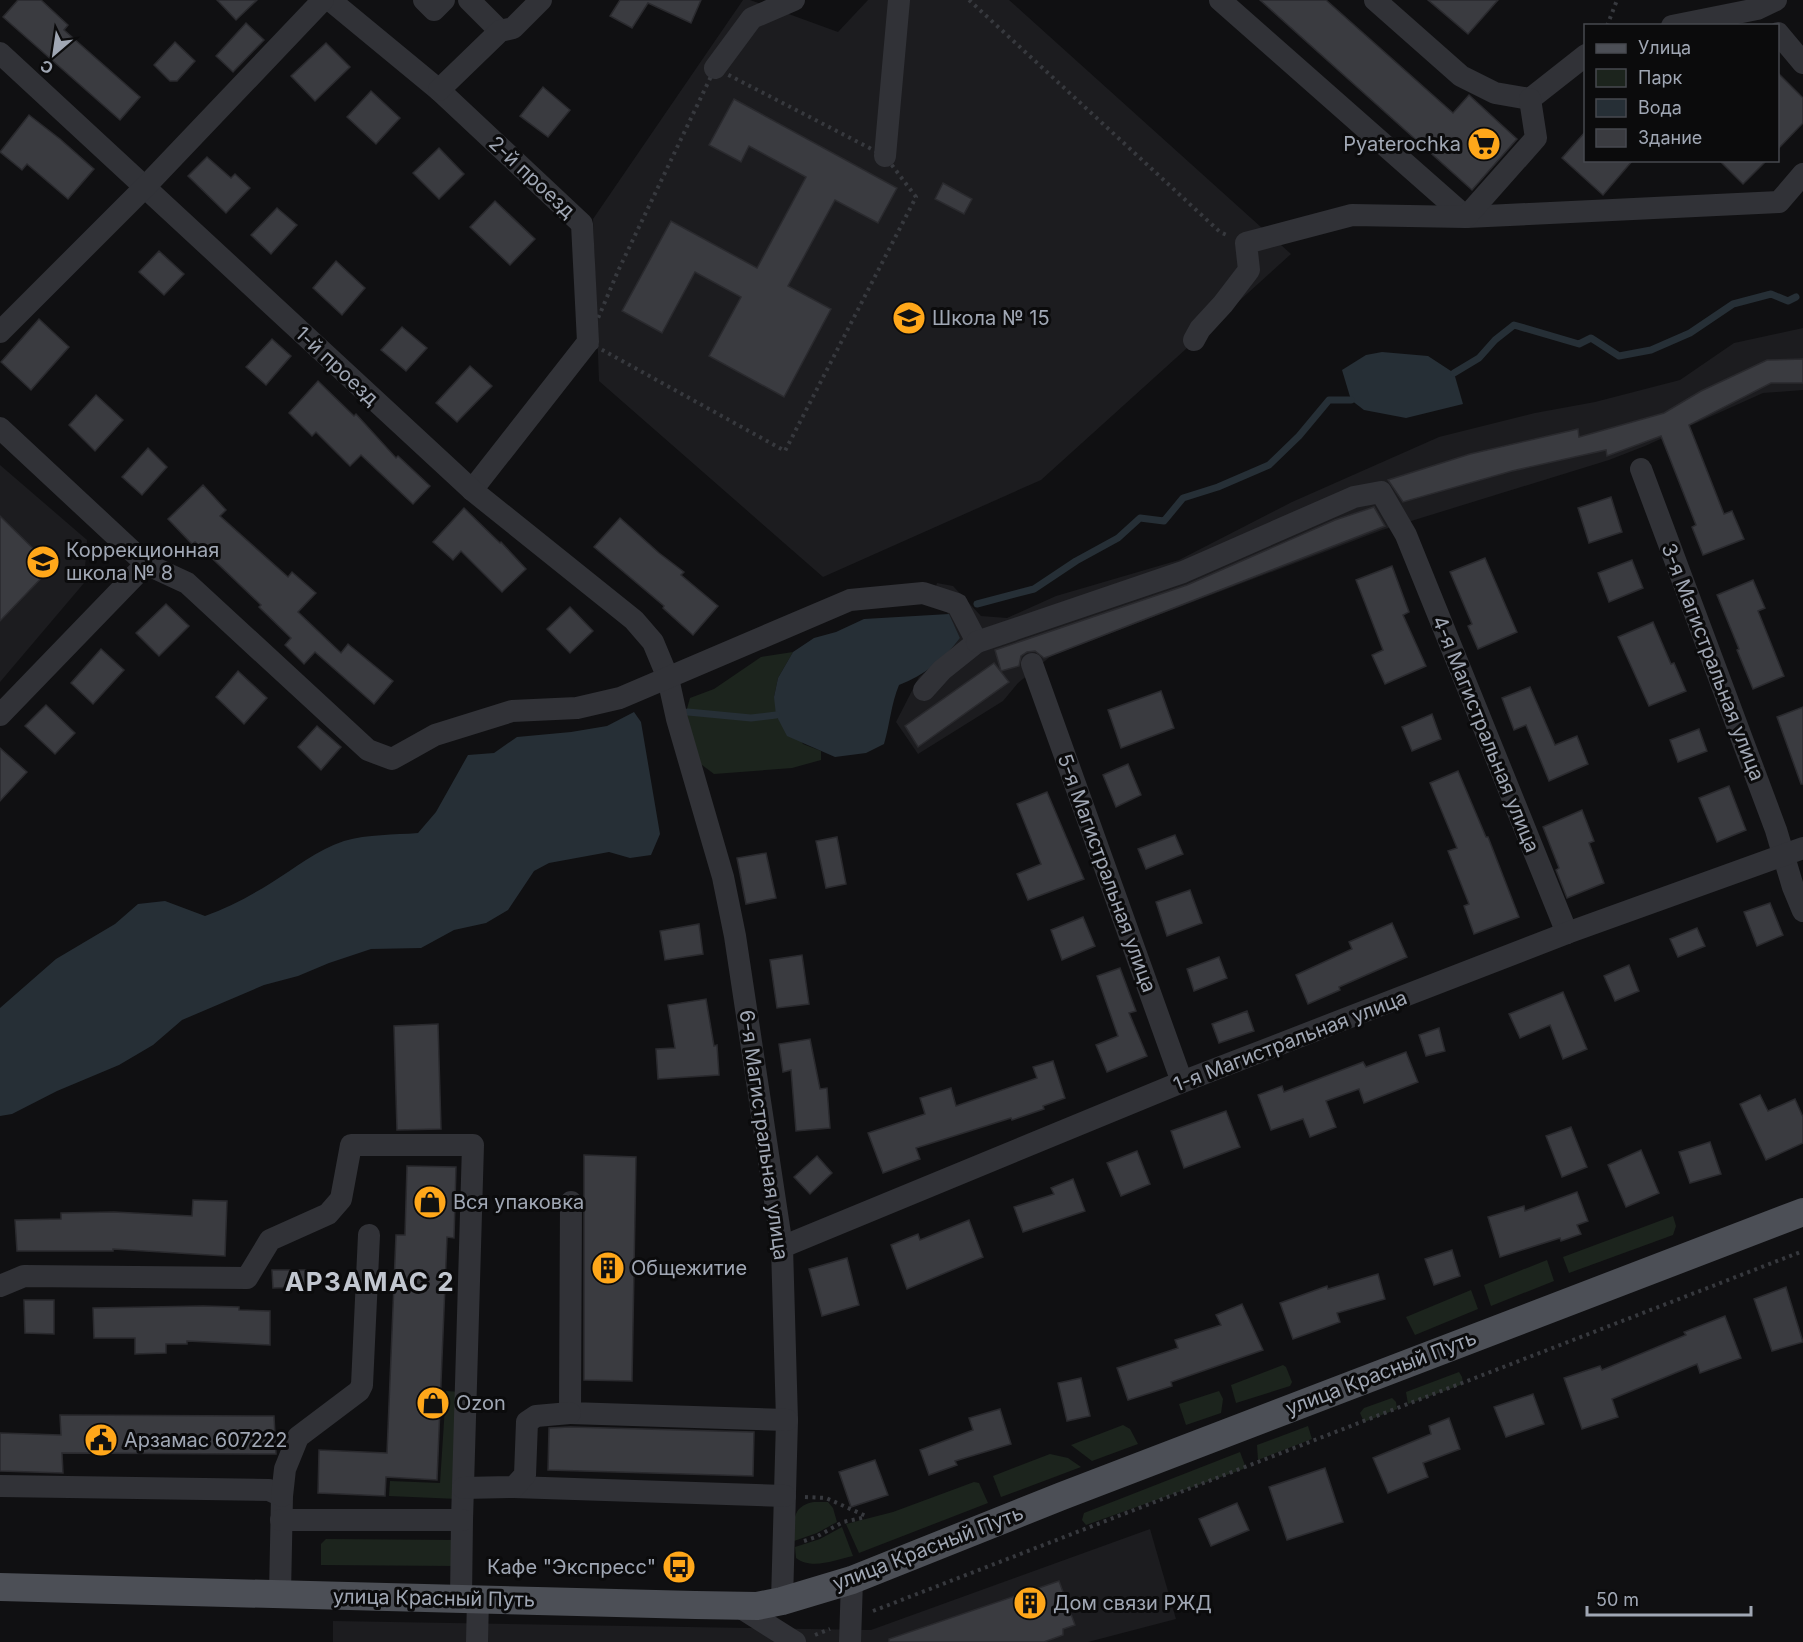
<svg xmlns="http://www.w3.org/2000/svg" width="1803" height="1642" font-family="Inter,sans-serif">
<style>
.built{fill:#1c1c1f}
.green{fill:#1c241d}
.water{fill:#262f36}
.lines{fill:none;stroke-linecap:round;stroke-linejoin:round}
.stream{stroke:#262f36;stroke-width:7}
.building{fill:#3a3b40;stroke:#2a2a2e;stroke-width:1.5}
.path{stroke:#37393e;stroke-width:4;stroke-dasharray:3 4.5;stroke-linecap:butt}
.minor{stroke:#313237;stroke-width:22}
.major{stroke:#4c4f56;stroke-width:28}
.labels{text-anchor:middle;stroke-width:6;stroke-linejoin:round;paint-order:stroke}
.poi-label{font-size:20px;fill:#a0a7b4;stroke:#0b0b0c;text-anchor:start}
.street-label{font-size:20px;fill:#a0a7b4;stroke:#0b0b0c}
.district-label{font-size:26px;font-weight:bold;letter-spacing:1.5px;fill:#c1c6cf;stroke:#0b0b0c}
</style>
<rect width="100%" height="100%" fill="#101012"/>
<g class="built">
<polygon points="743,0 750,0 838,32 868,0 1009,0 1291,254 1041,480 823,577 599,381 593,219"/>
<polygon points="1803,328 1803,390 1763,393 1645,446 1609,460 1382,530 1051,656 1018,683 1003,701 918,754 896,722 919,677 947,654 960,638 946,610 930,605 937,583 953,586 981,616 1007,618 1056,596 1179,560 1292,502 1439,437 1535,413 1595,402 1680,380 1734,343"/>
<polygon points="0,465 87,540 84,583 0,682"/>
<polygon points="1150,1529 1176,1619 1088,1642 333,1642 333,1621 871,1630"/>
</g>
<g class="green">
<polygon points="793,652 778,678 774,697 803,744 821,751 821,760 792,768 714,774 698,762 685,716 690,698 714,689 761,657"/>
<polygon points="1673,1216 1676,1226 1673,1235 1569,1273 1563,1257"/>
<polygon points="1547,1260 1554,1281 1491,1306 1484,1285"/>
<polygon points="1471,1290 1478,1309 1415,1335 1406,1317"/>
<polygon points="1283,1365 1286,1367 1292,1382 1290,1386 1236,1403 1231,1385"/>
<polygon points="1459,1372 1462,1377 1463,1384 1408,1404 1406,1392"/>
<polygon points="446,1391 462,1392 458,1499 389,1496 390,1481 440,1483"/>
<polygon points="1219,1391 1223,1399 1221,1413 1186,1425 1179,1404"/>
<polygon points="1392,1398 1396,1402 1397,1409 1364,1422 1360,1413 1364,1408"/>
<polygon points="1123,1425 1130,1429 1138,1444 1092,1461 1071,1445"/>
<polygon points="1308,1426 1312,1439 1258,1460 1257,1445"/>
<polygon points="1240,1452 1246,1468 1086,1525 1082,1520 1084,1513"/>
<polygon points="1050,1454 1068,1458 1081,1467 1001,1497 993,1476"/>
<polygon points="974,1482 979,1483 988,1503 859,1553 846,1524 893,1512"/>
<path d="M814,1502H828L833,1508L837,1522L817,1533L794,1541C794,1522 791,1506 814,1502Z"/>
<path d="M842,1527L853,1556C835,1560 812,1570 796,1558L795,1547L820,1539Z"/>
<polygon points="326,1539 457,1540 457,1566 321,1565 321,1544"/>
</g>
<g class="water">
<polygon points="1382,352 1428,356 1454,373 1463,404 1406,418 1364,410 1351,400 1342,370 1366,355"/>
<path d="M949,614L960,638C943,660 925,675 899,685C891,704 890,724 884,744L866,753L835,757L787,736L776,715L774,697L778,678L793,652L814,638L836,632L864,619Z"/>
<path d="M634,712L641,722L660,834L651,855L630,858L609,852L549,863L534,871L508,910L486,923L454,930L421,948L371,949L329,963L298,976L264,985L182,1020L153,1045L119,1065L57,1091L12,1114L0,1116V1008L56,959L115,924L138,904L165,901L205,916C228,908 250,896 271,883C295,868 317,850 344,841C368,834 394,835 418,833L436,812L468,755L494,753L517,737L571,732L607,726Z"/>
</g>
<g class="lines">
<g class="stream">
<polyline points="1454,373 1479,358 1495,340 1514,325 1579,344 1591,338 1619,356 1651,350 1690,333 1733,304 1771,294 1788,301 1796,297"/>
<polyline points="977,604 1034,589 1076,561 1118,538 1140,518 1164,521 1183,498 1218,487 1269,465 1299,436 1329,400 1351,400"/>
<polyline points="688,712 751,718 776,715"/>
</g>
</g>
<g class="building">
<polygon points="18,0 41,0 68,25 64,30 140,97 120,120 3,17"/>
<polygon points="217,0 257,0 236,20"/>
<polygon points="620,0 701,0 691,23 648,3 632,28 610,16"/>
<polygon points="1260,0 1326,0 1453,113 1469,95 1517,139 1472,190"/>
<polygon points="1428,0 1498,0 1468,34"/>
<polygon points="246,23 264,40 233,72 216,56"/>
<polygon points="175,42 195,61 177,81 170,81 154,65"/>
<polygon points="326,43 350,67 315,101 291,76"/>
<polygon points="1778,73 1803,98 1803,123 1778,149"/>
<polygon points="543,87 570,110 548,137 520,116"/>
<polygon points="371,91 400,118 376,144 347,117"/>
<polygon points="734,99 897,188 878,223 835,200 788,286 831,309 784,397 709,356 741,297 695,272 662,333 622,311 671,221 757,268 806,177 749,146 741,162 709,145"/>
<polygon points="29,115 60,139 94,169 68,199 27,164 22,170 0,152"/>
<polygon points="1586,131 1586,160 1633,160 1603,195 1562,158"/>
<polygon points="439,148 464,174 439,199 413,173"/>
<polygon points="207,157 231,178 235,174 250,188 226,213 188,176"/>
<polygon points="1719,160 1767,160 1743,184"/>
<polygon points="943,183 972,199 964,214 935,199"/>
<polygon points="495,201 535,239 510,265 470,227"/>
<polygon points="277,208 297,225 271,254 251,235"/>
<polygon points="159,251 184,274 164,295 139,272"/>
<polygon points="336,261 365,288 342,315 313,288"/>
<polygon points="39,319 69,347 31,390 1,362"/>
<polygon points="402,327 427,348 406,371 381,350"/>
<polygon points="272,339 291,356 266,385 246,367"/>
<polygon points="1803,359 1803,383 1771,383 1689,425 1724,514 1732,511 1744,539 1703,555 1692,527 1696,525 1661,436 1607,456 1606,450 1512,471 1403,502 1388,480 1470,454 1578,429 1579,437 1664,413 1701,391 1767,360"/>
<polygon points="470,366 492,386 457,422 436,403"/>
<polygon points="318,381 354,416 356,414 396,458 398,456 430,486 413,504 361,455 350,466 316,432 312,436 289,413"/>
<polygon points="96,395 123,420 95,451 69,425"/>
<polygon points="148,448 167,467 142,495 122,477"/>
<polygon points="203,485 226,510 220,516 288,577 292,572 316,593 298,612 341,653 348,644 393,681 374,704 315,652 304,664 285,645 291,638 259,607 261,605 195,542 192,544 168,519"/>
<polygon points="1611,497 1622,532 1589,543 1578,508"/>
<polygon points="1374,507 1385,526 1050,656 1044,658 1035,651 1027,652 1021,656 1019,666 1001,671 995,650 1187,585 1335,520"/>
<polygon points="464,508 500,543 501,542 526,569 502,592 461,551 453,560 433,542"/>
<polygon points="0,516 52,567 0,621"/>
<polygon points="620,518 659,553 684,572 681,575 718,606 693,635 663,608 664,606 594,547"/>
<polygon points="1485,558 1517,632 1478,649 1468,626 1472,624 1450,572"/>
<polygon points="1632,560 1643,588 1609,602 1598,573"/>
<polygon points="1392,566 1409,612 1403,615 1426,666 1385,684 1372,655 1383,650 1356,580"/>
<polygon points="1753,580 1765,608 1758,611 1784,676 1753,689 1737,650 1739,649 1717,595"/>
<polygon points="166,604 189,626 159,656 136,633"/>
<polygon points="570,607 593,631 570,653 547,629"/>
<polygon points="1653,622 1671,664 1674,663 1686,691 1649,706 1618,637"/>
<polygon points="101,649 124,670 93,704 71,683"/>
<polygon points="994,663 1009,682 918,747 905,726"/>
<polygon points="238,671 267,698 244,724 216,697"/>
<polygon points="1530,687 1555,745 1577,736 1588,764 1549,781 1526,725 1514,730 1502,698"/>
<polygon points="1161,691 1174,728 1121,748 1108,710"/>
<polygon points="46,705 75,733 55,754 25,726"/>
<polygon points="1803,707 1803,784 1801,784 1777,717"/>
<polygon points="1432,714 1441,739 1412,751 1402,727"/>
<polygon points="317,726 341,747 321,770 298,747"/>
<polygon points="1699,729 1707,751 1678,762 1670,740"/>
<polygon points="0,748 27,772 0,801"/>
<polygon points="1128,764 1141,795 1116,807 1103,775"/>
<polygon points="1458,771 1486,837 1488,837 1519,917 1474,934 1464,906 1469,904 1448,851 1457,848 1430,783"/>
<polygon points="1729,786 1746,830 1717,842 1699,798"/>
<polygon points="1047,792 1084,879 1028,900 1017,874 1041,864 1017,804"/>
<polygon points="1582,810 1594,841 1589,843 1604,883 1567,898 1556,870 1559,868 1543,827"/>
<polygon points="1175,835 1183,854 1146,869 1138,849"/>
<polygon points="837,837 846,884 826,888 816,841"/>
<polygon points="766,853 776,898 746,904 737,858"/>
<polygon points="1190,890 1202,923 1167,936 1156,902"/>
<polygon points="1770,903 1783,935 1757,946 1744,912"/>
<polygon points="1083,917 1095,946 1062,960 1051,930"/>
<polygon points="1392,923 1407,957 1339,987 1340,990 1308,1004 1296,975 1352,949 1349,942"/>
<polygon points="699,924 703,954 665,960 660,931"/>
<polygon points="1697,928 1705,946 1678,957 1670,939"/>
<polygon points="802,955 809,1004 777,1008 770,960"/>
<polygon points="1219,957 1227,978 1194,991 1187,969"/>
<polygon points="1629,965 1639,991 1615,1001 1604,976"/>
<polygon points="1120,968 1136,1011 1129,1013 1147,1056 1107,1072 1096,1045 1118,1036 1097,976"/>
<polygon points="1563,992 1587,1049 1563,1059 1550,1025 1520,1038 1509,1014"/>
<polygon points="706,999 714,1046 717,1045 719,1075 658,1079 656,1049 675,1048 668,1005"/>
<polygon points="1247,1011 1254,1031 1219,1043 1212,1024"/>
<polygon points="438,1024 441,1129 397,1130 394,1026"/>
<polygon points="1439,1028 1445,1051 1426,1056 1419,1035"/>
<polygon points="810,1039 820,1089 827,1088 830,1128 796,1131 791,1070 783,1072 779,1044"/>
<polygon points="1406,1052 1418,1082 1364,1103 1359,1089 1326,1101 1336,1127 1310,1137 1303,1119 1271,1130 1258,1095 1282,1086 1284,1092 1363,1062 1366,1067"/>
<polygon points="1053,1061 1065,1098 1043,1106 1044,1109 1012,1120 1011,1118 916,1148 920,1159 883,1173 868,1133 925,1114 920,1098 951,1088 956,1106 1037,1078 1033,1067"/>
<polygon points="1760,1095 1768,1111 1795,1099 1803,1117 1803,1143 1766,1160 1740,1104"/>
<polygon points="1226,1111 1240,1147 1184,1168 1171,1131"/>
<polygon points="1571,1127 1587,1167 1562,1177 1546,1136"/>
<polygon points="1710,1142 1721,1174 1690,1183 1679,1152"/>
<polygon points="1641,1150 1659,1193 1626,1207 1608,1165"/>
<polygon points="1137,1151 1150,1184 1121,1196 1107,1163"/>
<polygon points="584,1155 636,1157 632,1381 584,1380"/>
<polygon points="817,1156 832,1173 810,1194 794,1177"/>
<polygon points="407,1166 456,1167 454,1238 447,1237 437,1480 386,1477 385,1496 318,1493 319,1450 387,1453 396,1235 405,1235"/>
<polygon points="1073,1179 1085,1211 1023,1232 1014,1207 1054,1194 1051,1188"/>
<polygon points="1577,1192 1588,1221 1577,1225 1581,1234 1561,1241 1560,1238 1500,1257 1488,1217 1524,1206 1525,1211"/>
<polygon points="193,1200 227,1201 225,1256 113,1249 113,1251 17,1251 15,1220 61,1219 61,1213 114,1212 192,1216"/>
<polygon points="969,1220 983,1257 907,1289 891,1245 918,1234 920,1240"/>
<polygon points="1452,1250 1460,1276 1434,1285 1425,1259"/>
<polygon points="847,1258 859,1305 822,1316 809,1269"/>
<polygon points="272,1270 307,1270 306,1287 273,1288"/>
<polygon points="1378,1274 1385,1299 1337,1313 1340,1322 1293,1339 1280,1303 1327,1286 1328,1289"/>
<polygon points="1786,1287 1803,1342 1772,1351 1754,1299"/>
<polygon points="24,1300 54,1300 54,1334 25,1333"/>
<polygon points="1242,1304 1263,1350 1171,1382 1172,1386 1128,1400 1117,1368 1178,1348 1175,1340 1221,1325 1216,1315"/>
<polygon points="203,1306 239,1307 239,1310 270,1311 270,1345 187,1341 187,1344 166,1344 166,1353 135,1354 135,1338 94,1338 93,1308"/>
<polygon points="1725,1316 1741,1358 1700,1373 1697,1364 1612,1399 1618,1417 1582,1429 1564,1378 1600,1366 1602,1370 1686,1335 1684,1332"/>
<polygon points="1081,1378 1090,1416 1067,1421 1058,1383"/>
<polygon points="1533,1394 1544,1424 1506,1437 1494,1407"/>
<polygon points="1000,1409 1011,1444 955,1461 957,1465 929,1475 920,1450 973,1430 969,1418"/>
<polygon points="60,1415 274,1416 276,1454 62,1453 63,1473 0,1471 0,1433 61,1435"/>
<polygon points="1449,1418 1460,1449 1423,1463 1428,1477 1388,1493 1373,1458 1431,1434 1429,1426"/>
<polygon points="570,1427 754,1432 753,1476 548,1470 549,1428"/>
<polygon points="875,1460 888,1495 851,1507 839,1472"/>
<polygon points="1325,1468 1343,1522 1287,1540 1269,1487"/>
<polygon points="1237,1503 1249,1530 1211,1546 1199,1519"/>
<polygon points="1059,1581 1075,1625 1063,1629 1063,1635 1044,1642 889,1642 889,1639"/>
</g>
<g class="lines">
<g class="path">
<polyline points="969,0 1220,232 1229,236"/>
<polyline points="1607,26 1617,0"/>
<polygon points="715,68 885,156 916,197 785,451 588,342 618,271"/>
<polyline points="805,1497 826,1498 866,1516"/>
<polyline points="804,1541 816,1537 843,1522 866,1517"/>
<polyline points="873,1611 1803,1251"/>
<polyline points="815,1635 830,1629"/>
</g>
<g class="minor">
<polyline points="330,0 439,90 582,224 588,342 472,490"/>
<polyline points="424,0 434,10 444,0"/>
<polyline points="469,0 500,31"/>
<polyline points="1220,0 1466,217 1779,202 1803,174"/>
<polyline points="1375,0 1461,76 1495,93 1530,99 1586,55"/>
<polyline points="1672,26 1757,9 1776,0"/>
<polyline points="1778,33 1803,63"/>
<polyline points="0,53 472,490 634,620 653,642 668,678 677,719 723,877 735,936 782,1247 787,1420 782,1601"/>
<polyline points="715,68 752,18 794,0"/>
<polyline points="439,90 500,31 513,28 541,0"/>
<polyline points="885,156 899,0"/>
<polyline points="0,332 144,188 323,0"/>
<polyline points="1194,340 1200,329 1223,304 1249,270 1246,243 1352,215 1466,217 1536,138 1530,99"/>
<polyline points="0,428 146,564 0,715"/>
<polyline points="1641,469 1776,830 1793,887 1803,911"/>
<polyline points="146,564 187,583 368,750 392,759 435,735 512,711 577,708 620,698 850,600 923,593 957,604 977,642 942,670 924,690"/>
<polyline points="977,642 1183,572 1354,497 1381,492 1406,535 1567,933"/>
<polyline points="1032,664 1182,1082"/>
<polyline points="571,1202 570,1413 787,1420"/>
<polyline points="782,1247 1182,1082 1567,933 1803,848"/>
<polyline points="0,1286 24,1276 247,1278 270,1240 328,1214 341,1199 351,1145 473,1145 462,1520 461,1598"/>
<polyline points="0,1486 269,1490 282,1496 280,1594"/>
<polyline points="514,1487 785,1496"/>
<polyline points="463,1488 514,1487 525,1475 527,1422 536,1416 570,1413"/>
<polyline points="282,1496 285,1469 298,1437 359,1391 362,1385 369,1235"/>
<polyline points="281,1520 462,1520"/>
<polyline points="738,1606 795,1642"/>
<polyline points="477,1642 478,1599"/>
<polyline points="850,1642 852,1580"/>
</g>
<polyline class="major" points="0,1587 695,1605 757,1606 782,1601 852,1580 1062,1496 1803,1212"/>
</g>
<defs>
<symbol id="supermarket-disc" viewBox="-11 -11 22 22"><circle r="9.5" fill="#ffa71a" stroke="#0b0b0c"/><path d="M-6-5.5h2.5l.6 2H6L4.5 2H-2.5L-4.4-4H-6ZM-1.5 3.2a1.3 1.3 0 1 0 .1 0ZM3 3.2a1.3 1.3 0 1 0 .1 0Z" fill="#111"/></symbol>
<symbol id="school-disc" viewBox="-11 -11 22 22"><circle r="9.5" fill="#ffa71a" stroke="#0b0b0c"/><path d="M0-5L7-2L0 1L-7-2ZM-4 1L0 2.5L4 1V4Q0 6-4 4Z" fill="#111"/></symbol>
<symbol id="shop-disc" viewBox="-11 -11 22 22"><circle r="9.5" fill="#ffa71a" stroke="#0b0b0c"/><path d="M-5-2.5h2.3a2.7 3.5 0 0 1 5.4 0H5L5.5 6h-11ZM-1.5-2.5h3a1.5 2.3 0 0 0-3 0Z" fill="#111"/></symbol>
<symbol id="building-disc" viewBox="-11 -11 22 22"><circle r="9.5" fill="#ffa71a" stroke="#0b0b0c"/><path d="M-4-6H4V6H1V3H-1V6H-4ZM-2.5-4.3h1.7v1.8h-1.7ZM.8-4.3h1.7v1.8H.8ZM-2.5-1h1.7V.8h-1.7ZM.8-1h1.7V.8H.8Z" fill="#111"/></symbol>
<symbol id="civic-disc" viewBox="-11 -11 22 22"><circle r="9.5" fill="#ffa71a" stroke="#0b0b0c"/><path d="M-.6-6.5H3V-4.5H.6V-3L4-1V1h2V6H-6V1h2V-1L-.6-3ZM-1.2 2.5V6h2.4V2.5Z" fill="#111"/></symbol>
<symbol id="bus-disc" viewBox="-11 -11 22 22"><circle r="9.5" fill="#ffa71a" stroke="#0b0b0c"/><path d="M-5-6H5V4H4V6H2V4H-2V6H-4V4H-5ZM-3.5-4V0h7V-4ZM-3.5 1.2v1.5H-2V1.2ZM2 1.2v1.5H3.5V1.2Z" fill="#111"/></symbol>
</defs>
<g fill-rule="evenodd">
<use href="#supermarket-disc" x="1465" y="125" width="38" height="38"/>
<use href="#school-disc" x="890" y="299" width="38" height="38"/>
<use href="#school-disc" x="24" y="543" width="38" height="38"/>
<use href="#shop-disc" x="411" y="1183" width="38" height="38"/>
<use href="#building-disc" x="589" y="1249" width="38" height="38"/>
<use href="#shop-disc" x="414" y="1384" width="38" height="38"/>
<use href="#civic-disc" x="82" y="1421" width="38" height="38"/>
<use href="#bus-disc" x="660" y="1548" width="38" height="38"/>
<use href="#building-disc" x="1011" y="1584" width="38" height="38"/>
</g>
<g class="labels">
<g class="poi-label">
<text x="1461" y="151" text-anchor="end">Pyaterochka</text>
<text x="932" y="325">Школа № 15</text>
<text x="66" y="557">Коррекционная<tspan x="66" dy="23">школа № 8</tspan></text>
<text x="453" y="1209">Вся упаковка</text>
<text x="631" y="1275">Общежитие</text>
<text x="456" y="1410">Ozon</text>
<text x="124" y="1447">Арзамас 607222</text>
<text x="656" y="1574" text-anchor="end">Кафе "Экспресс"</text>
<text x="1053" y="1610">Дом связи РЖД</text>
</g>
<g class="street-label">
<text transform="translate(532 177) rotate(43)" y="7">2-й проезд</text>
<text transform="translate(337 366) rotate(43)" y="7">1-й проезд</text>
<text transform="translate(1713 662) rotate(69)" y="7">3-я Магистральная улица</text>
<text transform="translate(1486 734) rotate(68)" y="7">4-я Магистральная улица</text>
<text transform="translate(1107 873) rotate(70)" y="7">5-я Магистральная улица</text>
<text transform="translate(1290 1041) rotate(-21)" y="7">1-я Магистральная улица</text>
<text transform="translate(764 1135) rotate(82)" y="7">6-я Магистральная улица</text>
<text transform="translate(1381 1373) rotate(-21)" y="7">улица Красный Путь</text>
<text transform="translate(928 1548) rotate(-21)" y="7">улица Красный Путь</text>
<text transform="translate(434 1598) rotate(1)" y="7">улица Красный Путь</text>
</g>
<g class="district-label">
<text x="370" y="1291">АРЗАМАС 2</text>
</g>
</g>
<rect x="1584" y="24" width="195" height="138" fill="#0b0b0c" stroke="#47494f" stroke-width="1.5"/>
<rect x="1596" y="44" width="30" height="9" fill="#4c4f56" stroke="#47494f" stroke-width="1.5"/>
<text x="1638" y="54" font-size="18" fill="#a0a7b4">Улица</text>
<rect x="1596" y="69" width="30" height="18" fill="#1c241d" stroke="#47494f" stroke-width="1.5"/>
<text x="1638" y="84" font-size="18" fill="#a0a7b4">Парк</text>
<rect x="1596" y="99" width="30" height="18" fill="#262f36" stroke="#47494f" stroke-width="1.5"/>
<text x="1638" y="114" font-size="18" fill="#a0a7b4">Вода</text>
<rect x="1596" y="129" width="30" height="18" fill="#3a3b40" stroke="#47494f" stroke-width="1.5"/>
<text x="1638" y="144" font-size="18" fill="#a0a7b4">Здание</text>
<g transform="translate(54 54) rotate(209)" stroke="#0b0b0c" stroke-width="4.5" paint-order="stroke">
<path d="M0-4.5L10 22L0 15L-10 22Z" fill="#a0a7b4"/>
<text y="-9" font-size="16" font-weight="bold" text-anchor="middle" fill="#a0a7b4">С</text>
</g>
<path d="M1587 1606v9h164v-9" fill="none" stroke="#a0a7b4" stroke-width="3"/>
<text x="1596" y="1606" font-size="18" fill="#a0a7b4" stroke="#0b0b0c" stroke-width="4.5" paint-order="stroke">50 m</text>
</svg>
